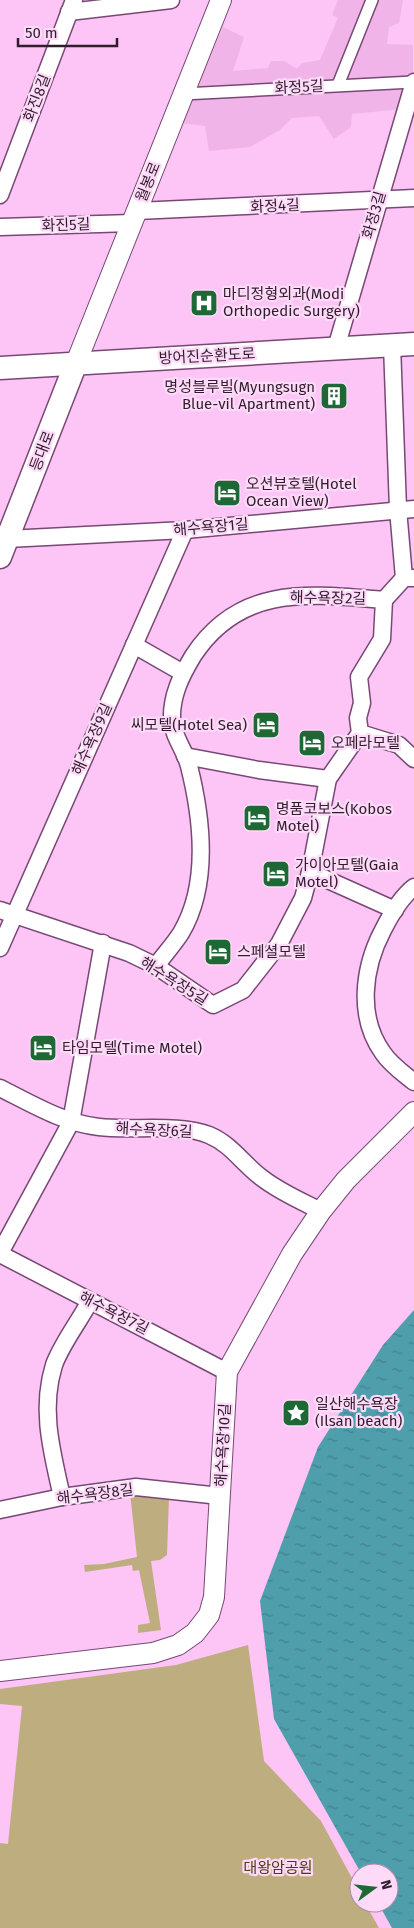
<svg xmlns="http://www.w3.org/2000/svg" width="414" height="1928" font-family="'Fira Sans','Noto Sans KR',sans-serif">
<style>
.built{fill:#f1b4e9}
.green{fill:#bead7f}
.water{fill:url(#water-ripples)}
.lines{fill:none;stroke-linecap:round;stroke-linejoin:round}
.pedestrian-casing{stroke:#784874;stroke-width:14}
.minor-casing{stroke:#784874;stroke-width:19}
.tertiary-casing{stroke:#784874;stroke-width:22}
.secondary-casing{stroke:#784874;stroke-width:25}
.pedestrian{stroke:#fff;stroke-width:11}
.minor{stroke:#fff;stroke-width:16}
.tertiary{stroke:#fff;stroke-width:20}
.secondary{stroke:#fff;stroke-width:22}
.labels{text-anchor:middle;stroke-width:4.5;stroke-linejoin:round;paint-order:stroke}
.street-label{font-size:15px;fill:#311c2e;stroke:#fddaf8}
.poi-label{font-size:15px;fill:#311c2e;stroke:#fddaf8;text-anchor:start}
.park-label{font-size:15px;fill:#4b3c0c;stroke:#fddaf8}
</style>
<defs>
<pattern id="water-ripples" width="26" height="14" patternUnits="userSpaceOnUse" patternTransform="scale(1.25)"><rect width="26" height="14" fill="#4f9eac"/><path d="M2 4q2-2 4 0t4 0M15 11q2-2 4 0t4 0" fill="none" stroke="#42808c"/></pattern>
</defs>
<rect width="100%" height="100%" fill="#fdc4f6"/>
<polygon class="built" points="338,0 403,0 399,23 389,27 387,44 413,45 413,82 402,109 352,114 351,127 334,139 319,116 292,118 280,130 250,147 209,151 205,126 180,123 223,27 244,37 233,71 268,68 271,61 284,61 297,69 302,63 320,60 338,18 332,15"/>
<g class="green">
<polygon points="130,1492 169,1497 167,1555 160,1560 151,1561 161,1630 138,1633 138,1625 150,1623 139,1570 133,1571 132,1565 85,1572 84,1565 104,1564 137,1557"/>
<polygon points="248,1645 264,1761 321,1821 359,1891 359,1903 365,1903 379,1928 0,1928 0,1843 8,1844 22,1706 0,1704 0,1689 176,1665"/>
</g>
<polygon class="water" points="414,1310 414,1928 392,1928 378,1903 389,1903 389,1873 361,1873 274,1719 260,1601 318,1447 383,1345"/>
<g class="lines">
<defs>
<g id="pedestrian">
<polyline points="338,85 372,0"/>
<polyline points="183,94 413,82"/>
</g>
<g id="minor">
<polyline points="69,12 171,0"/>
<polyline points="0,195 74,0"/>
<polyline points="137,211 414,198"/>
<polyline points="0,227 132,223"/>
<polyline points="392,345 398,509 404,578"/>
<polyline points="336,348 414,82"/>
<polyline points="7,539 185,530 414,509"/>
<polyline points="384,600 404,578 414,578"/>
<polyline points="134,645 183,673"/>
<polyline points="360,733 358,718 362,703 359,677 382,639 384,600"/>
<polyline points="360,733 399,745 414,759"/>
<polyline points="185,756 259,770 328,779"/>
<polyline points="310,872 395,910"/>
<path d="M414,887C401,897 390,916 383,930C363,968 357,1017 383,1053C391,1065 403,1073 414,1082"/>
<polyline points="0,910 129,953 156,966 213,1005 243,990 279,944 303,898 310,872 328,779 360,733"/>
<polyline points="0,948 185,530"/>
<path d="M156,966C164,955 174,944 181,933C210,884 202,818 189,766C185,750 173,737 172,720C171,696 181,676 193,656C240,584 309,594 384,600"/>
<path d="M0,1088C32,1104 63,1123 99,1127C130,1131 180,1123 209,1135C231,1144 243,1164 262,1178C280,1192 301,1201 321,1211"/>
<polyline points="0,1253 71,1122 103,943"/>
<polyline points="0,1254 227,1372"/>
<path d="M62,1497C52,1452 40,1410 54,1365C61,1345 80,1320 90,1301"/>
<polyline points="0,1510 62,1497 136,1487 220,1496"/>
</g>
<g id="tertiary">
<polyline points="76,363 221,0"/>
<polyline points="0,1671 153,1653 178,1645 195,1633 209,1615 214,1597 227,1372 292,1254 321,1211 346,1180 414,1112"/>
</g>
<g id="secondary">
<polyline points="0,368 414,344"/>
<polyline points="0,557 76,363"/>
</g>
</defs>
<use href="#pedestrian" class="pedestrian-casing"/>
<use href="#minor" class="minor-casing"/>
<use href="#tertiary" class="tertiary-casing"/>
<use href="#secondary" class="secondary-casing"/>
<use href="#pedestrian" class="pedestrian"/>
<use href="#minor" class="minor"/>
<use href="#tertiary" class="tertiary"/>
<use href="#secondary" class="secondary"/>
</g>
<defs>
<symbol id="hospital-square" viewBox="-11 -11 22 22"><rect x="-9" y="-9" width="18" height="18" rx="4" fill="#1e6836" stroke="#fddaf8"/><path d="M-5-5h3v3.5h4V-5h3V5h-3V1.5h-4V5h-3Z" fill="#fff"/></symbol>
<symbol id="building-square" viewBox="-11 -11 22 22"><rect x="-9" y="-9" width="18" height="18" rx="4" fill="#1e6836" stroke="#fddaf8"/><path d="M-4-6H4V6H1V3H-1V6H-4ZM-2.5-4.3h1.7v1.8h-1.7ZM.8-4.3h1.7v1.8H.8ZM-2.5-1h1.7V.8h-1.7ZM.8-1h1.7V.8H.8Z" fill="#fff"/></symbol>
<symbol id="hotel-square" viewBox="-11 -11 22 22"><rect x="-9" y="-9" width="18" height="18" rx="4" fill="#1e6836" stroke="#fddaf8"/><path d="M-6-4.5h1.5V1H6V5H4.5V3h-9V5H-6ZM-4 0a1.8 1.8 0 1 1 3.6 0ZM.5 0V-2.5h3Q6-2.5 6 0Z" fill="#fff"/></symbol>
<symbol id="sight-square" viewBox="-11 -11 22 22"><rect x="-9" y="-9" width="18" height="18" rx="4" fill="#1e6836" stroke="#fddaf8"/><path d="M0-6L1.8-2.2L6-1.7L2.9 1.2L3.7 5.4L0 3.3L-3.7 5.4L-2.9 1.2L-6-1.7L-1.8-2.2Z" fill="#fff"/></symbol>
</defs>
<g fill-rule="evenodd">
<use href="#hospital-square" x="188" y="287" width="32" height="32"/>
<use href="#building-square" x="318" y="380" width="32" height="32"/>
<use href="#hotel-square" x="211" y="477" width="32" height="32"/>
<use href="#hotel-square" x="250" y="709" width="32" height="32"/>
<use href="#hotel-square" x="296" y="727" width="32" height="32"/>
<use href="#hotel-square" x="241" y="802" width="32" height="32"/>
<use href="#hotel-square" x="260" y="858" width="32" height="32"/>
<use href="#hotel-square" x="202" y="936" width="32" height="32"/>
<use href="#hotel-square" x="27" y="1032" width="32" height="32"/>
<use href="#sight-square" x="280" y="1397" width="32" height="32"/>
</g>
<g class="labels">
<g class="street-label">
<text transform="translate(299 87) rotate(-3)" y="5">화정5길</text>
<text transform="translate(37 98) rotate(-69)" y="5">화진8길</text>
<text transform="translate(148 182) rotate(-68)" y="5">월봉로</text>
<text transform="translate(275 206) rotate(-3)" y="5">화정4길</text>
<text transform="translate(374 215) rotate(-74)" y="5">화정3길</text>
<text transform="translate(66 225) rotate(-2)" y="5">화진5길</text>
<text transform="translate(207 356) rotate(-3)" y="5">방어진순환도로</text>
<text transform="translate(42 451) rotate(-69)" y="5">등대로</text>
<text transform="translate(211 527) rotate(-5)" y="5">해수욕장1길</text>
<text transform="translate(328 598) rotate(1)" y="5">해수욕장2길</text>
<text transform="translate(92 739) rotate(-66)" y="5">해수욕장9길</text>
<text transform="translate(174 981) rotate(32)" y="5">해수욕장5길</text>
<text transform="translate(154 1130) rotate(3)" y="5">해수욕장6길</text>
<text transform="translate(114 1313) rotate(27)" y="5">해수욕장7길</text>
<text transform="translate(223 1445) rotate(-87)" y="5">해수욕장10길</text>
<text transform="translate(95 1494) rotate(-7)" y="5">해수욕장8길</text>
</g>
<g class="poi-label">
<text x="223" y="299">마디정형외과(Modi<tspan x="223" dy="17">Orthopedic Surgery)</tspan></text>
<text x="315" y="392" text-anchor="end">명성블루빌(Myungsugn<tspan x="315" dy="17">Blue-vil Apartment)</tspan></text>
<text x="246" y="489">오션뷰호텔(Hotel<tspan x="246" dy="17">Ocean View)</tspan></text>
<text x="247" y="730" text-anchor="end">씨모텔(Hotel Sea)</text>
<text x="331" y="748">오페라모텔</text>
<text x="276" y="814">명품코보스(Kobos<tspan x="276" dy="17">Motel)</tspan></text>
<text x="295" y="870">가이아모텔(Gaia<tspan x="295" dy="17">Motel)</tspan></text>
<text x="237" y="957">스페셜모텔</text>
<text x="62" y="1053">타임모텔(Time Motel)</text>
<text x="315" y="1409">일산해수욕장<tspan x="315" dy="17">(Ilsan beach)</tspan></text>
</g>
<g class="park-label">
<text x="278" y="1873">대왕암공원</text>
</g>
</g>
<g transform="translate(374 1888) rotate(75)"><circle r="24" fill="#fddaf8" stroke="#ab8ea7"/>
<path d="M0-4L9 19L0 12L-9 19Z" fill="#1e6836"/>
<text y="-8" font-size="14" font-weight="bold" text-anchor="middle" fill="#311c2e">N</text>
</g>
<path d="M18 38v8h99v-8" fill="none" stroke="#311c2e" stroke-width="2.5"/>
<text x="25" y="38" font-size="15" fill="#311c2e" stroke="#fddaf8" stroke-width="4" paint-order="stroke">50 m</text>
</svg>
